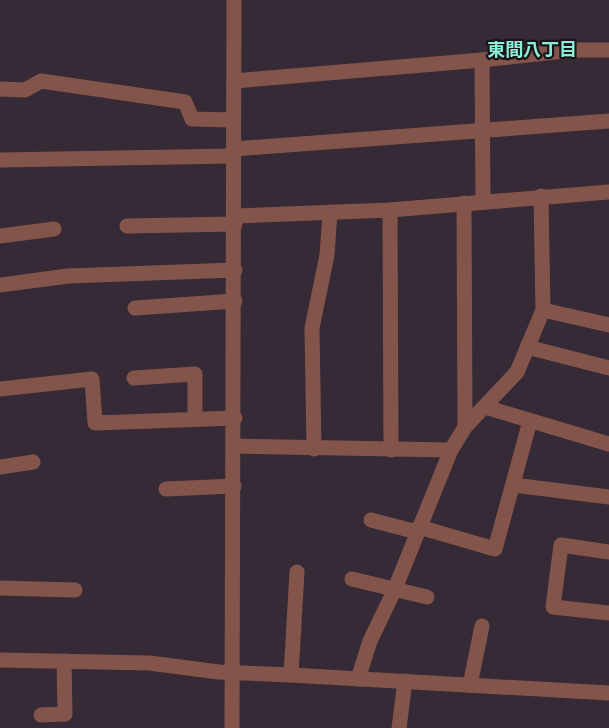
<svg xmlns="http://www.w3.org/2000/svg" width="609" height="728" font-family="Inter,'Noto Sans JP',sans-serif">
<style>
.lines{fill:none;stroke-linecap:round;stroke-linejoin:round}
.minor{stroke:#83554a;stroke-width:15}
.labels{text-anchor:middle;stroke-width:4.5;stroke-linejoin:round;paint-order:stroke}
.neighbourhood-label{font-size:18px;font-weight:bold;fill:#8beed6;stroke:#19141a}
</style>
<rect width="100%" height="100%" fill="#352a36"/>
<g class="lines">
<g class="minor">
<polyline points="482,60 483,202"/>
<polyline points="234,81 482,60 573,50 609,50"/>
<polyline points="0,89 25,90 41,81 185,102 192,119 233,120"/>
<polyline points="233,149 609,121"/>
<polyline points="0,160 233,156"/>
<polyline points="464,203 465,427"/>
<polyline points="390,210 391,450"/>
<polyline points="235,216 390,210 609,192"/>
<polyline points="127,226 235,224"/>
<polyline points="0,236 54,229"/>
<polyline points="0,285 68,276 235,270"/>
<polyline points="135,308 235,301"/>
<polyline points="543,310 609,325"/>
<polyline points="527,347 609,368"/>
<polyline points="134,378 195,374 195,419"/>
<polyline points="0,389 92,379 95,423 235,418"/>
<polyline points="485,407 609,444"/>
<polyline points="233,446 451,450"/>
<polyline points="314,449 312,328 327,255 330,212"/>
<polyline points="0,467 33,462"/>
<polyline points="514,485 609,497"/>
<polyline points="166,489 234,486"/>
<polyline points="371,520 417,532"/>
<polyline points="419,527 495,549 530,421"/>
<polyline points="609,552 561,545 553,607 609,613"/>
<polyline points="352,579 427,597"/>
<polyline points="0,588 75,590"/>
<polyline points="0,660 149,663 219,672 291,675 609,693"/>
<polyline points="291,675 297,572"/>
<polyline points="358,679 370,641 394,591 451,450 465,427 517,372 543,310 541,196"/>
<polyline points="470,685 482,626"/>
<polyline points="41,715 65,714 64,661"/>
<polyline points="232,728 234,0"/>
<polyline points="399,728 405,681"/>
</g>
</g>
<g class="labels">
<g class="neighbourhood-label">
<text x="532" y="56">東間八丁目</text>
</g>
</g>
</svg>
